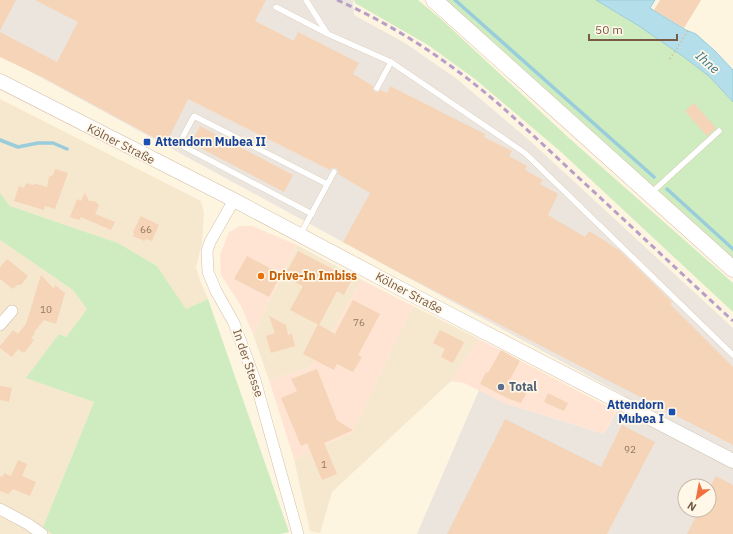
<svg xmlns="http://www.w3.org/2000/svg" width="733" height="534" font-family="'IBM Plex Sans',sans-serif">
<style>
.residential{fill:#f6e7cf}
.commercial{fill:#ffe4d4}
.industrial{fill:#ece5dd;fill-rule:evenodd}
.green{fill:#ceecbf}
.water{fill:#b4dee9;stroke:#9acddb}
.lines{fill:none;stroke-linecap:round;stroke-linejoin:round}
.stream{stroke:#9acddb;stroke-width:3.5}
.building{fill:#f5d4b7}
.service-casing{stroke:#d2bfaa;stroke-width:6}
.minor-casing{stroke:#d2bfaa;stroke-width:12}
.tertiary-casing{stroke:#d2bfaa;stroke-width:15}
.secondary-casing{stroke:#d5bea7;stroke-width:17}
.path{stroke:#dab79a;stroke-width:2;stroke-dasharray:1 3;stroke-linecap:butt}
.service{stroke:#fff;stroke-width:5.5}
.minor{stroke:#fff;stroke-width:11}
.tertiary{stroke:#fff;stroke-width:14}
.secondary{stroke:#fff;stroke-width:16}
.rail{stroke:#b89fc8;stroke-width:3;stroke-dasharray:6 4;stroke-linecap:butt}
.transit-dot{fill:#1a4fb4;stroke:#fff8e9;stroke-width:1.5}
.food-dot{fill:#e8710a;stroke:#fff8e9;stroke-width:1.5}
.service-dot{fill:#5c6f8a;stroke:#fff8e9;stroke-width:1.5}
.labels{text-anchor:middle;stroke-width:3.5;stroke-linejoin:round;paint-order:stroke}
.number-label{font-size:10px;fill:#967962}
.transit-label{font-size:12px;font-weight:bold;fill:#164399;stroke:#fff8e9;text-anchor:start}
.street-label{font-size:12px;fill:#775b46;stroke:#fff8e9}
.food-label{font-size:12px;font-weight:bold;fill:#c56008;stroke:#fff8e9;text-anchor:start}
.service-label{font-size:12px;font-weight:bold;fill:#4e5e75;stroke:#fff8e9;text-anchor:start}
.water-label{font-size:13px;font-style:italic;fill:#3e7a8c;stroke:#fff8e9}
</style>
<rect width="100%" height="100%" fill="#fef5e1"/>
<g class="residential">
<polygon points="0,99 201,201 204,213 202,243 196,267 201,283 208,299 186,309 157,266 118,243 10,206 0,193"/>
<polygon points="0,240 73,290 87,309 66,337 59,334 27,378 94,402 43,527 52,534 0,534"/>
<polygon points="297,245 362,280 311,367 269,380 253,334"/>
<polygon points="413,306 479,339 451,381 332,492 320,533 310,531 294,459 352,433"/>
</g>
<g class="commercial">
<polygon points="240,226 252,226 297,245 253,334 241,306 221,275 220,255 229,232"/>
<polygon points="362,280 413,306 352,433 294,459 269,380 311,367"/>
<polygon points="479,339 616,411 604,434 504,403 464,383 451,381"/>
</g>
<path class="industrial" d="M0,0H353L354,15L405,43L457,79L529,140L733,328V534H417L479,390L504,403L604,434L625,396L0,55ZM685,486H709V510H685Z"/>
<g class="green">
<polygon points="354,0 418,0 442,20 570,139 733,283 733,312 560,151 475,79 428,45 355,3"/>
<polygon points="444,0 596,0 639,26 684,57 710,77 733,102 733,258"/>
<polygon points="0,193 10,206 118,243 157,266 186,309 208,299 289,532 280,534 52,534 43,527 94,402 26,378 59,334 66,337 87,309 73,290 0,240"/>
</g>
<polygon class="water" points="596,0 655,0 650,8 686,30 696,34 715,51 733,70 733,102 710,77 684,57 639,26"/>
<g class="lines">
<g class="stream">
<polyline points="455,0 654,177"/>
<polyline points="0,140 18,147 38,143 53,143 67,149"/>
<polyline points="667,189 733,249"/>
</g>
</g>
<g class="building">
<polygon points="0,0 16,0 0,31"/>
<polygon points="35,0 266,0 255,21 294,41 298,32 359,63 353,74 373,86 373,90 375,92 379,92 381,90 387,93 390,86 485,134 484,137 512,151 509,156 527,166 525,170 543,180 540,184 558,194 548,215 585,237 589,231 619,250 672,302 670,304 733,367 733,445 400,273 343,242 370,193 338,174 338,170 336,168 332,168 330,170 188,99 166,144 44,78 0,57 0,32 57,62 78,22"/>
<polygon points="660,0 701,0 684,28 654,10"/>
<polygon points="694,103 716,128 707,136 685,111"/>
<polygon points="200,126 293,175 284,192 191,143"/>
<polygon points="55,169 68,173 55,209 45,206 44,210 14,201 19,186 24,188 26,183 32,185 36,184 47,187 49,177 53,175"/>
<polygon points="85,193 89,201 95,201 99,205 95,214 115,222 111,230 81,217 79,220 70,217 77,199 81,201"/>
<polygon points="141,216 159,225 152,241 146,239 144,241 133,236 134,233 133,232"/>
<polygon points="298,251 352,279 344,295 337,291 319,325 290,310 303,286 284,277"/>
<polygon points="247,256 281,274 269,297 234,279"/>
<polygon points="7,259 28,276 21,285 17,285 13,289 0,279 0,267"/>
<polygon points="41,275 54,289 55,285 65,293 56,324 44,320 34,332 35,333 31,338 34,340 24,353 18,349 12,357 0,348 0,346 13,330 18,334 26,324"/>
<polygon points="353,300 380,314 358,355 362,357 353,372 337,364 334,370 303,354 318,324 335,334"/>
<polygon points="269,316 286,325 288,335 292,334 295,346 271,353 266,336 275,333"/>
<polygon points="440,330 464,342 453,363 441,357 445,349 433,343"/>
<polygon points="501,350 520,361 508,383 527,392 521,403 509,399 480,384 486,372 488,373"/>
<polygon points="317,369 337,420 344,425 353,430 324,443 337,474 322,480 307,443 301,446 281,398 297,391 291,379"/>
<polygon points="0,386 12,388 9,402 0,400"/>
<polygon points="548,393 568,403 564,411 544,402"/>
<polygon points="505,419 601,467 622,425 655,442 607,534 447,534"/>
<polygon points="18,460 27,464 22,476 36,482 30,496 13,489 8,494 0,491 0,476 3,477 4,473 11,476"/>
<polygon points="716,476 733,485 733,534 687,534 699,510 709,510 709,488"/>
</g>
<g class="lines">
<defs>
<g id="service">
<polyline points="306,0 327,33"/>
<polyline points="276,7 328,34 391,62 525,153 733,355"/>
<polyline points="377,88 391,62"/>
<polyline points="650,194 719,131"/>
<polyline points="312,214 179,144 194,116 327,184"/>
<polyline points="300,235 334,172"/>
</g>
<g id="minor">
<polyline points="234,200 210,242 207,251 208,272 216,291 234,323 255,380 298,534"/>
<polyline points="0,325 12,311"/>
<polyline points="0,509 28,524 42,534"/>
</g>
<polyline id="tertiary" points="0,81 234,200 407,292 733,461"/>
<polyline id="secondary" points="434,0 733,269"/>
</defs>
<use href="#service" class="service-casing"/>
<use href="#minor" class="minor-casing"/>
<use href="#tertiary" class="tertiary-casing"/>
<use href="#secondary" class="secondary-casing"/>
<polyline class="path" points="670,59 689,29"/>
<use href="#service" class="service"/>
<use href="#minor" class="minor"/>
<use href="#tertiary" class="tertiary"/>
<use href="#secondary" class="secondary"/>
<path class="rail" d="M337,0C396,26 453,64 502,107C528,130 554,155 580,179C631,226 682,274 733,321"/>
</g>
<g class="transit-dot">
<rect x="143" y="138" width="8" height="8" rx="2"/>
<rect x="668" y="408" width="8" height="8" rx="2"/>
</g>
<circle class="food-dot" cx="261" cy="276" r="4"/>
<circle class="service-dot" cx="501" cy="387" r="4"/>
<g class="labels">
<g class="number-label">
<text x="146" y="233">66</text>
<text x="46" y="313">10</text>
<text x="359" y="326">76</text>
<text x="630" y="453">92</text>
<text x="324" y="468">1</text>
</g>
<g class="transit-label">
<text x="155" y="146">Attendorn Mubea II</text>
<text x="664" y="409" text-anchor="end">Attendorn<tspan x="664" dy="14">Mubea I</tspan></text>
</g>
<g class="street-label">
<text transform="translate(121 144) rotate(27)" y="4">Kölner Straße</text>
<text transform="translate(409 293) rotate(28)" y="4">Kölner Straße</text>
<text transform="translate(248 363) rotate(71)" y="4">In der Stesse</text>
</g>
<g class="food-label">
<text x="269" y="280">Drive-In Imbiss</text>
</g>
<g class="service-label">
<text x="509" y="391">Total</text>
</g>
<g class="water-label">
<text transform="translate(708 62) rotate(42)" y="5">Ihne</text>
</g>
</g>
<g transform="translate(697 498) rotate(212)"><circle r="19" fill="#fff8e9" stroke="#c9b9a8"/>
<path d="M0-3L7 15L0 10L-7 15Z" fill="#f1703d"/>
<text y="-6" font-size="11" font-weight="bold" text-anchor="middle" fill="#775b46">N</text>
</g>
<path d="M589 34v6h88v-6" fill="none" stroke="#775b46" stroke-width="2"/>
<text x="595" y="34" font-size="12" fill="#775b46" stroke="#fff8e9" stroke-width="3" paint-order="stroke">50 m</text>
</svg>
